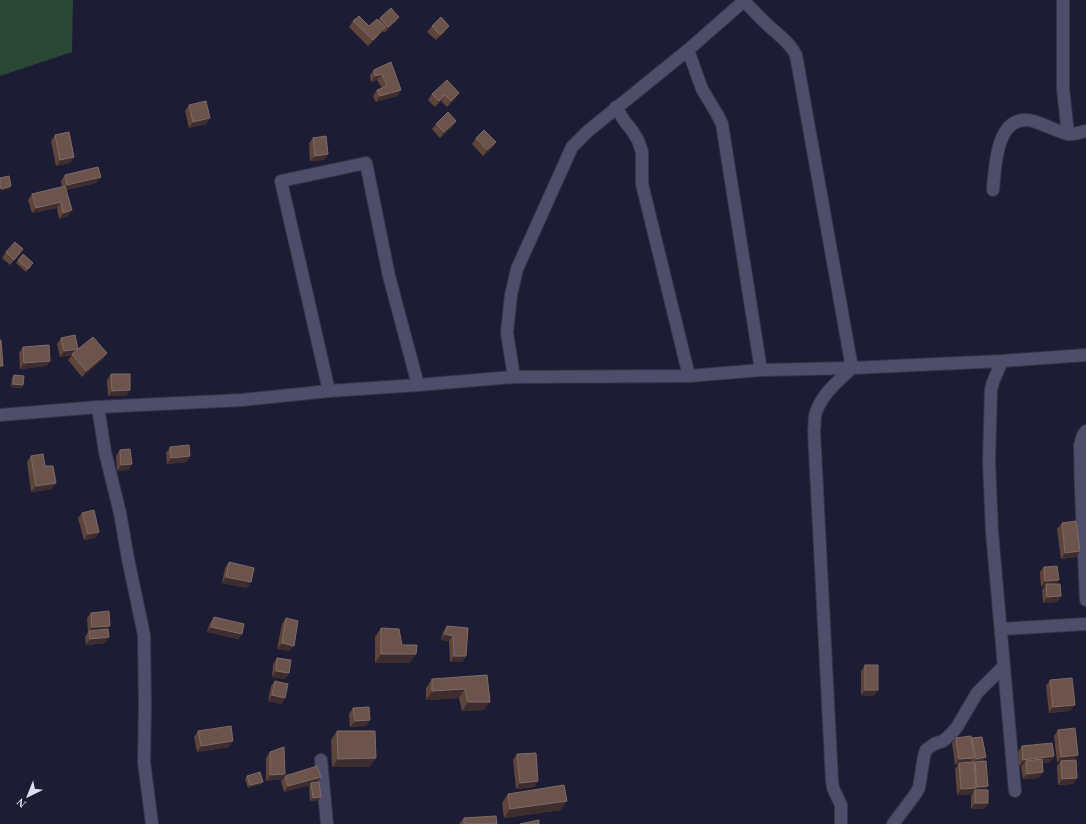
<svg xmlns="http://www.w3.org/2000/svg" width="1086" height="824" font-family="'Times New Roman',serif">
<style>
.green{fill:#294734}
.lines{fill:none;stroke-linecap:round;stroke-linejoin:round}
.street-casing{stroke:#363649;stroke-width:14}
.street{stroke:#4e4e6a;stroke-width:12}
.wall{fill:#5f443a}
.shaded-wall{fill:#3e2d2f}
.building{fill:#6c544d;stroke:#7e6a66}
</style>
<rect width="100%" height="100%" fill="#1c1c34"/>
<polygon class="green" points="0,0 73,0 72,52 0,76"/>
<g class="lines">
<defs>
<g id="street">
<polyline points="1063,0 1063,89 1068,134"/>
<path d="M744,1C753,10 761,19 771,28C780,36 790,43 796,55L852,368C838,381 823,393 816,412C814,417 815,425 814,431L832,781L833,788L841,805V824"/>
<polyline points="688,50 702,89 717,114 722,124 761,370"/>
<polyline points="616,107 625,122 631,129 638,140 642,152 642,184 689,376"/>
<path d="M993,190C995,167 996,112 1033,121C1042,124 1051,128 1059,131C1062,132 1065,134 1068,134C1073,135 1081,132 1086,131"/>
<polyline points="1002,361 993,382 991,390 989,461 992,532 1015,791"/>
<polyline points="514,377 507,333 511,295 517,269 572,147 588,131 688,50 745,0"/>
<polyline points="329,391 281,181 366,163 389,276 418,385"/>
<polyline points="98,407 105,452 120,513 128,559 144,635 145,706 144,762 152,824"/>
<polyline points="0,415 98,407 242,400 329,391 418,385 514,377 689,376 761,370 852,368 1002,361 1086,355"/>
<polyline points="1086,431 1083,435 1080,445 1081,490 1086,600"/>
<polyline points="1001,629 1086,624"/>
<polyline points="321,760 327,824"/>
<polyline points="893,824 914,796 919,788 924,756 926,750 934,744 943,741 951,734 957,727 977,693 1004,666"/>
</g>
</defs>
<use href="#street" class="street-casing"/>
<use href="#street" class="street"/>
</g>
<g class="wall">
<polygon points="399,17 395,22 384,33 383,31 368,46 349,27 353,21 369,26 378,21 380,18"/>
<polygon points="432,26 445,32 436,40 427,32"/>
<polygon points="391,62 401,90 397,96 376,102 373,96 377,90 382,88 377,80 371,82 370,75 374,70"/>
<polygon points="459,93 455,99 447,107 441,101 435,107 428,100 432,94"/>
<polygon points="189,105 206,124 189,128 185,111"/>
<polygon points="456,121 452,127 440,138 432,129 436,124"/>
<polygon points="55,135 74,157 70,163 56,166 51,141"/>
<polygon points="313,138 328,154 324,160 310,161 309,143"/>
<polygon points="476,138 496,142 492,148 483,156 472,144"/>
<polygon points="65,175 101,177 96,183 66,190 68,216 59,219 57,208 32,213 28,200 32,194 62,187 61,181"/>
<polygon points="23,249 19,255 10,265 2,258 6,252"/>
<polygon points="18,260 31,266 26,272 16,263"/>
<polygon points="61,338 76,351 107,353 103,359 82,377 68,360 72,355 60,357 57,344"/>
<polygon points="23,347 50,361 46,366 20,369 19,353"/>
<polygon points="111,374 126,396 108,396 107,380"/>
<polygon points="14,375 23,385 21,388 11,387 12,378"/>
<polygon points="170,447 190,456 186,462 167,464 166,453"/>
<polygon points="120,450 132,464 128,470 117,471 116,456"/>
<polygon points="31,456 45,466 52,489 31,492 27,462"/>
<polygon points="82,513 99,532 95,538 84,540 78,518"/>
<polygon points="1062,523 1080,551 1076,557 1061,559 1057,529"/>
<polygon points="229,562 247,588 222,583 225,568"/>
<polygon points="1044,567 1056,584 1061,596 1057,602 1043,603 1042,590 1045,586 1041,587 1040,572"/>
<polygon points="91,613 107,629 105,643 86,645 85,637 88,632 87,618"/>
<polygon points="214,617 242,634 238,639 207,632 210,623"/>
<polygon points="286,618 290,651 277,649 282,624"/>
<polygon points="447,626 466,656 462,662 450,662 449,641 441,640 443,632"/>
<polygon points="381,628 402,645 410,663 375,663 375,637"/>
<polygon points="277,658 289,673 285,679 272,677 273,664"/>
<polygon points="865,665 874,696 861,695 861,671"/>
<polygon points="487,675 484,710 462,711 459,698 426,700 426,688 432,679"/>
<polygon points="1050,680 1070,711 1049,713 1046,686"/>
<polygon points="275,681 285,698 281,704 268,701 271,686"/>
<polygon points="353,708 370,720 366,726 350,727 349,714"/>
<polygon points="1058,730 1074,760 1073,784 1058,785 1057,766 1060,762 1057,762 1054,736"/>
<polygon points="198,731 229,747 197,752 194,737"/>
<polygon points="337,731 370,767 332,767 331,740"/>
<polygon points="956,738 971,739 972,738 983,761 985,790 988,803 984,809 971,809 971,796 973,793 973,791 972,794 957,795 955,769 958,765 955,765 952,743"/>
<polygon points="1022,746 1054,756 1050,762 1042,763 1039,778 1023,779 1021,767 1023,765 1019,766 1018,752"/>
<polygon points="270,752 285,774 281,779 266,781 266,758"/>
<polygon points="517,754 538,781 534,787 516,789 513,760"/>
<polygon points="247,776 263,782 261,784 248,788 245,779"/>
<polygon points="285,776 321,777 317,783 319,800 310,801 309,786 310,785 284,792 281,781"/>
<polygon points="508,794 561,810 504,818 502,803"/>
<polygon points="464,818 497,824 459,824"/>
</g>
<g class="shaded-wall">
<polygon points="399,17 395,22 384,33 388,27"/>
<polygon points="449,26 445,32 436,40 440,35"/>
<polygon points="385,27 381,33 368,46 373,40"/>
<polygon points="382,74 377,80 371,82 375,76"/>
<polygon points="401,90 397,96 376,102 380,96"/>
<polygon points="459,93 455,99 447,107 451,101"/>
<polygon points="445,95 441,101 435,107 439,101"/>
<polygon points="210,118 206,124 189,128 193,122"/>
<polygon points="456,121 452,127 440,138 444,132"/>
<polygon points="496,142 492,148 483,156 487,150"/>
<polygon points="328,154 324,160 310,161 315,156"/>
<polygon points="74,157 70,163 56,166 60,160"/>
<polygon points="101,177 96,183 63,190 67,185"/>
<polygon points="11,186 9,189 0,191 1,189"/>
<polygon points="61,202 57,208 32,213 36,208"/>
<polygon points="72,210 68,216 59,219 63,213"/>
<polygon points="23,249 19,255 10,265 14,260"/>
<polygon points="78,349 74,354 60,357 64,351"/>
<polygon points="107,353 103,359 82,377 86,371"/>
<polygon points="50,361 46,366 20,369 24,363"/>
<polygon points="13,384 23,385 21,388 11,387"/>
<polygon points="130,390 126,396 108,396 112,391"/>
<polygon points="190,456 186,462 167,464 171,458"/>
<polygon points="132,464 128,470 117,471 121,465"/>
<polygon points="56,483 52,489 31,492 36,486"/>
<polygon points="99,532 95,538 84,540 88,534"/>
<polygon points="1080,551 1076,557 1061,559 1065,553"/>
<polygon points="226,577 251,582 247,588 222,583"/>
<polygon points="1059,580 1054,586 1046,584 1045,586 1041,587 1045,581"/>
<polygon points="1061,596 1057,602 1043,603 1047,597"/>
<polygon points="110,626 106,631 89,631 88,632 92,627"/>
<polygon points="211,627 242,634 238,639 207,632"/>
<polygon points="445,634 453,636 449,641 441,640"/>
<polygon points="109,637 105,643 86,645 90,639"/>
<polygon points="282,643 294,646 290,651 277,649"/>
<polygon points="381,654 416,654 410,663 375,663"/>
<polygon points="454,656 466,656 462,662 450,662"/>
<polygon points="276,671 289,673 285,679 272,677"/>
<polygon points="465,689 459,698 426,700 432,691"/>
<polygon points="865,690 878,690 874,696 861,695"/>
<polygon points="272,695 285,698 281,704 268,701"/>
<polygon points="468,702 490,702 484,710 462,711"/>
<polygon points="1075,705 1070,711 1049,713 1053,707"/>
<polygon points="370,720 366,726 350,727 355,721"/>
<polygon points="233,741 229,747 197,752 201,746"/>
<polygon points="1078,755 1073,761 1061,761 1060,762 1057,762 1061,757"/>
<polygon points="1054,756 1050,762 1026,765 1026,761 1023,765 1019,766 1023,760"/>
<polygon points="986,757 982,763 975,762 972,765 976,759"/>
<polygon points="376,758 370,767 332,767 338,759"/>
<polygon points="974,758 970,763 959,763 958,765 955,765 959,759"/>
<polygon points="1043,772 1039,778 1023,779 1027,774"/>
<polygon points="285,774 281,779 266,781 270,775"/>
<polygon points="321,777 317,783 311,783 310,785 284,792 288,786"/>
<polygon points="1077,778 1073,784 1058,785 1062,779"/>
<polygon points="538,781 534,787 516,789 520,783"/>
<polygon points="263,782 261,784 248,788 250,785"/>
<polygon points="988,786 984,792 975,790 973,793 977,787"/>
<polygon points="976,788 972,794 957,795 961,789"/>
<polygon points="321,797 319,800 310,801 313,798"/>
<polygon points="567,801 561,810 504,818 510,809"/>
<polygon points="975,803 988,803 984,809 971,809"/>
</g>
<g class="building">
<polygon points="391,8 399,17 388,27 380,18"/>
<polygon points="359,16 369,26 377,19 385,27 373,40 353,21"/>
<polygon points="441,17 449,26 440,35 432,26"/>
<polygon points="391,62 401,90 380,96 377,90 387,86 382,74 375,76 374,70"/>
<polygon points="447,80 459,93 451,101 445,95 439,101 432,94"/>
<polygon points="206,101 210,118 193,122 189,105"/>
<polygon points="448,112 456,121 444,132 436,124"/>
<polygon points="484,130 496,142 487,150 476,138"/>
<polygon points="69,132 74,157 60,160 55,135"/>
<polygon points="326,136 328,154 315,156 313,138"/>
<polygon points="98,167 101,177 67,185 65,175"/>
<polygon points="9,176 11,186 1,189 0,184 0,178"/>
<polygon points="65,186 72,210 63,213 61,202 36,208 32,194"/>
<polygon points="15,242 23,249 14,260 6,252"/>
<polygon points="23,254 33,263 28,269 18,260"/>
<polygon points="75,335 78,349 64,351 61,338"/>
<polygon points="93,337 107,353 86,371 72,354"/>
<polygon points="0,340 1,340 3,366 0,366"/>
<polygon points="49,345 50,361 24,363 23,347"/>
<polygon points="111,374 130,374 130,390 112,391"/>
<polygon points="14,375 24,376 23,385 13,384"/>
<polygon points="189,445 190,456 171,458 170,447"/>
<polygon points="130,449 132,464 121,465 120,450"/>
<polygon points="43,454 45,466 53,466 56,483 36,486 31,456"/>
<polygon points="94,510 99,532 88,534 82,513"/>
<polygon points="1076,521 1080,551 1065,553 1062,523"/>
<polygon points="229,562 254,568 251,582 226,577"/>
<polygon points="1057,566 1059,580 1045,581 1044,567"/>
<polygon points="1046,584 1060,584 1061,596 1047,597"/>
<polygon points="109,611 110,626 92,627 91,613"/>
<polygon points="214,617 244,624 242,634 211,627"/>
<polygon points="286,618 298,621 294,646 282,643"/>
<polygon points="447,626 468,628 466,656 454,656 453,636 445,634"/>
<polygon points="381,628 399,629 402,645 417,645 416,654 381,654"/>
<polygon points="108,629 109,637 90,639 89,631"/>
<polygon points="277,658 291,660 289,673 276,671"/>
<rect x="865" y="665" width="13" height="25"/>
<polygon points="487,675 490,702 468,702 465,689 432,691 432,679"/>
<polygon points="1072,678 1075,705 1053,707 1050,680"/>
<polygon points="275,681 288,684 285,698 272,695"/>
<polygon points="369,707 370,720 355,721 353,708"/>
<polygon points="231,726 233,741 201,746 198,731"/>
<polygon points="1075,728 1078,755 1061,757 1058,730"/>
<polygon points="337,731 375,731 376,758 338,759"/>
<polygon points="971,736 974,758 959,759 956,738"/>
<polygon points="982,737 986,757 976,759 972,738"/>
<polygon points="1052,743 1054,756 1023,760 1022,746"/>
<polygon points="284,747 285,774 270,775 270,752"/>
<polygon points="536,753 538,781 520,783 517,754"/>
<polygon points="1042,759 1043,772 1027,774 1026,761"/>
<polygon points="1076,760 1077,778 1062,779 1061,761"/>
<polygon points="986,761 988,786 977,787 975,762"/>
<polygon points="974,762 976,788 961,789 959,763"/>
<polygon points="317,766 321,777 288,786 285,776"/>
<polygon points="260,772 263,782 250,785 247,776"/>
<polygon points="319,782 321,797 313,798 311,783"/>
<polygon points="564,785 567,801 510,809 508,794"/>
<rect x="975" y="790" width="13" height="13"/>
<polygon points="496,816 497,824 464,824 464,818"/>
<polygon points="539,820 539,824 520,824"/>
</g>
<g transform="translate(28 796) rotate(223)" stroke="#1c1c34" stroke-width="3" paint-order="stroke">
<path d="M0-3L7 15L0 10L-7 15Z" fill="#dddeee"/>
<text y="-6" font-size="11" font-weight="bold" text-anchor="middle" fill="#dddeee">N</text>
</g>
</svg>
